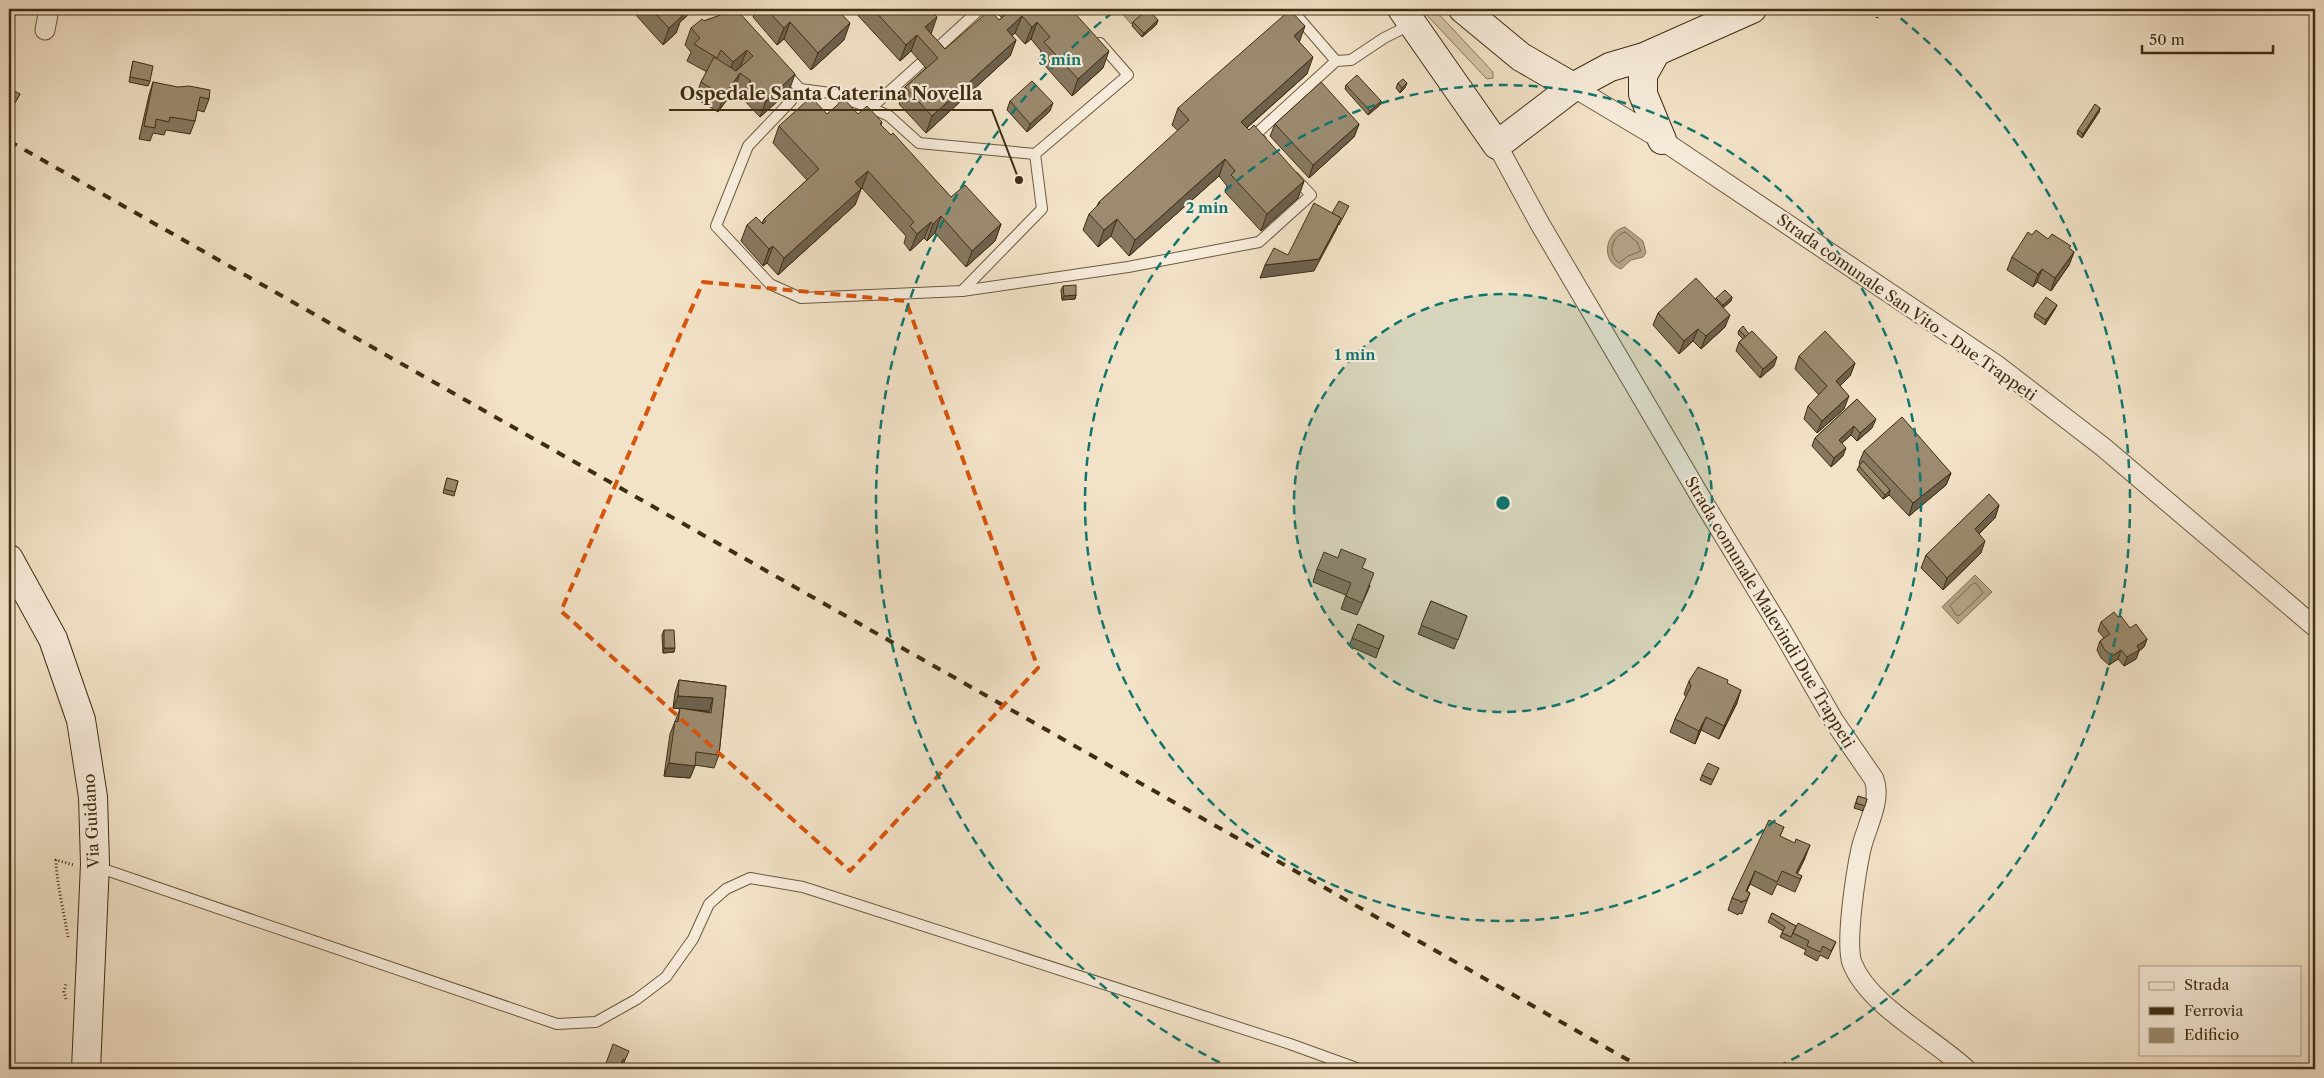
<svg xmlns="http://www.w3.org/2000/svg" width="2324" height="1078" font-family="'Libre Caslon Text',serif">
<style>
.green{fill:#d4c3a8;stroke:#8a785d}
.water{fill:#b5a489;stroke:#867459}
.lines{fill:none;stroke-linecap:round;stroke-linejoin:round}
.shore{stroke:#7a684e;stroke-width:1}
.lane-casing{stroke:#6c5a3f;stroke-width:12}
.street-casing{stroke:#6c5a3f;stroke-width:21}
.secondary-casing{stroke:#3f2d12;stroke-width:30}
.path{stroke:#3f2d12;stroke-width:3;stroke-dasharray:1 2.5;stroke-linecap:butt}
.lane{stroke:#f7ecdb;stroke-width:10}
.street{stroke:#f7ecdb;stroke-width:19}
.secondary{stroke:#f7ecdb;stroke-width:28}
.rail{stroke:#3f2d12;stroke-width:4;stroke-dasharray:9 9;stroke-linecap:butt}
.wall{fill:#867860;stroke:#3f2d12;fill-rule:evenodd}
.shaded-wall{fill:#6d614e;stroke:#3f2d12}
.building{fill:#9c8b70;stroke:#3f2d12}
.marked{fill:none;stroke:#d7550d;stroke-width:4;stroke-dasharray:10 6;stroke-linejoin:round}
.ring{fill:none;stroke:#0f766e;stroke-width:2.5;stroke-dasharray:9 6}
.labels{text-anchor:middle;stroke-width:4.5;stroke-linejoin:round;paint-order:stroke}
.street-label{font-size:16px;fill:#3f2d12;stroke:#f7ecdb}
.centre{fill:#0f766e;stroke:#f7ecdb;stroke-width:2.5}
.ring-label{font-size:15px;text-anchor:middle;font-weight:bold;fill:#0f766e;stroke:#f7ecdb;stroke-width:4.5;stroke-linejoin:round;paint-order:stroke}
.leader{fill:none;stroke:#3f2d12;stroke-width:2}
.callout-dot{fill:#3f2d12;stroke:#f7ecdb;stroke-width:2}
.callout-label{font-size:18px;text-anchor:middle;font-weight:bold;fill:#3f2d12;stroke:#f7ecdb;stroke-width:4.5;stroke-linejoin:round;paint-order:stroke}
</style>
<rect width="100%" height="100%" fill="#f2e2c7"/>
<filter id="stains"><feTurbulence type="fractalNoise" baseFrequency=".004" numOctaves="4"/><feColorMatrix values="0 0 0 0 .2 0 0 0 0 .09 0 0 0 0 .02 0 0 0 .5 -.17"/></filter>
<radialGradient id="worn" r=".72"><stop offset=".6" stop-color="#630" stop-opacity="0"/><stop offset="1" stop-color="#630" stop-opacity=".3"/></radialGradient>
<polygon class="green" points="1421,9 1434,9 1493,72 1493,78 1487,79"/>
<g class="water">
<polygon points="1118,9 1148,9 1131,24"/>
<path d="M1625,227L1643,241L1646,253L1643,257L1631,260L1621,269C1600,261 1605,232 1625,227Z"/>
<polygon points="1975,575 1992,592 1958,624 1942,607"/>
</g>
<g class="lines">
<g class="shore">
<path d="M1625,232L1637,242L1641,251L1628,256L1619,263C1607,254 1611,237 1625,232Z"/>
<polygon points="1974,583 1977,584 1983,593 1960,615 1957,616 1950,606"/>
</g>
<defs>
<g id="lane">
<polyline points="932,53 980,9"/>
<polyline points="1336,61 1351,60 1384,38 1410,25"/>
<polyline points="783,70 800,89 830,93 871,108 921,63"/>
<polyline points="800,89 790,102 748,146 716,226 770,284 801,298 962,291 1042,209 1035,154"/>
<polyline points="871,108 889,116 919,143 1035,154 1128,75 1100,43"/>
<polyline points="1261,140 1255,135 1336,61 1291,9"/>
<polyline points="962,291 1128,267 1259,242 1311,195 1294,177"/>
<polyline points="98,866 109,871 557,1024 596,1022 637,999 666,977 693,939 709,904 726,889 750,878 803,887 1290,1044 1359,1069"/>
</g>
<g id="street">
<polyline points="45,30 49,9"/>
<polyline points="1573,87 1662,140 1998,366 2103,447 2315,627"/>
<path d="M1497,145L1540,224L1707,508L1782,631L1834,721L1874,779C1882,801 1866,827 1861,849C1856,872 1845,942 1852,963C1869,1006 1933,1038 1966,1069"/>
</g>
<g id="secondary">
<polyline points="1402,9 1497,145 1573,87 1610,67 1644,57 1752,9"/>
<polyline points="1463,9 1521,57 1573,87"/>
<polyline points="1656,52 1643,75 1643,94 1662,140"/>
<polyline points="9,559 53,639 81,720 93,797 95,864 86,1069"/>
</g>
</defs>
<use href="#lane" class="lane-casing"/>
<use href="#street" class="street-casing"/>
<use href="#secondary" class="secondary-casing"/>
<g class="path">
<polyline points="1877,18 1878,9"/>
<path d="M68,937C64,912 57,886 56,860L74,865"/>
<polyline points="66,999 64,992 66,983"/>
</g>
<use href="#lane" class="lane"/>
<use href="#street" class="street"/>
<use href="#secondary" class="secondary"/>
<polyline class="rail" points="9,141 1644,1069"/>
</g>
<g class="wall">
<polygon points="636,9 695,9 680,22 676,33 663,45 635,14"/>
<polygon points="756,9 837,9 844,40 811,70 784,39 777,45 753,17"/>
<polygon points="852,9 929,9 931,34 945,49 999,20 1002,18 997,13 998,9 1071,9 1103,68 1072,96 1038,58 1041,51 1031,39 1025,44 1015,33 1012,36 1016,40 1010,56 926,133 899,104 905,87 926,68 911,51 900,61"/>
<polygon points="723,14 789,91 760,117 743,99 744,97 734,90 718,112 695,98 701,82 707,72 687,61 691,52 685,45 691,28 704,21"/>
<polygon points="1158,20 1156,25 1142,37 1132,26 1133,22"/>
<polygon points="1299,42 1307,74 1247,128 1304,181 1298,198 1261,231 1225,192 1227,186 1219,176 1129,256 1111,236 1098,247 1083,230 1089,214 1097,206 1099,202 1178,131 1172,125 1178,108"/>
<polygon points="133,61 150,81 148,86 129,82"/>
<polygon points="153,82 209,99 204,112 197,110 195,121 190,134 166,130 164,135 153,133 150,141 139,139 149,95"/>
<polygon points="1398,83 1405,88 1400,93 1396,88"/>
<polygon points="1346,85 1381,101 1380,105 1368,115 1345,89"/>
<polygon points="9,93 20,94 11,110 9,109"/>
<polygon points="1010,101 1050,111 1027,132 1007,110"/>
<polygon points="2100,108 2099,112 2082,138 2077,134 2078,130"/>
<polygon points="827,114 858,114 882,122 881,125 891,135 951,197 1001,224 995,241 966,267 935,233 927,241 924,238 910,251 904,243 906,236 862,188 861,189 855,205 778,275 767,263 763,266 741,241 747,225 762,223 764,219 807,180 773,143 779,126"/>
<polygon points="1275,124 1359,124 1354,137 1309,178 1270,136"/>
<polygon points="2032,235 2048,239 2070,249 2074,252 2069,265 2051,291 2037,282 2033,287 2007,270 2012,257"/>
<polygon points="1063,286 1076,295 1075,299 1062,300 1061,290"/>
<polygon points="1732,297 1731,301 1723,308 1725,327 1701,349 1693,341 1679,354 1653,325 1658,313 1715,300 1716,298"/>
<polygon points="2057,305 2055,309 2045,325 2034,317 2035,313"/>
<polygon points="1739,330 1774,366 1760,378 1736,351 1739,342 1743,339 1738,334"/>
<polygon points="1799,356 1855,363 1850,376 1840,386 1844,409 1817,433 1804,419 1808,406 1819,395 1795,369"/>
<polygon points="1857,399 1872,428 1857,441 1851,435 1842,443 1843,456 1831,467 1812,446 1815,438"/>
<polygon points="1864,451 1951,473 1946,485 1909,516 1889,495 1883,499 1857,470 1860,464 1859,463"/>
<polygon points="447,478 458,481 454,496 443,493"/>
<polygon points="1999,505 1995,518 1979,534 1981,553 1943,590 1921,568 1926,555"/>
<polygon points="1362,568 1370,586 1357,615 1341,609 1346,595 1313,582 1317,569"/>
<polygon points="1431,601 1467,616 1454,649 1418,634"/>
<polygon points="2118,617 2130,628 2147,639 2144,647 2139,651 2136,659 2124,666 2118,659 2109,665 2101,658 2097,650 2100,641 2104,638 2098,631 2101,622"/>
<polygon points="1358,624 1384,636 1376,658 1349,646"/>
<polygon points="664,630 674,652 663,653 662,635"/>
<path d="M679,680L726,686L719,755L714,768L695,765L690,778L664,776L670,734L680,709L673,708L675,693ZM694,710L709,711V712Z"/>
<polygon points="1689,681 1727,683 1737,703 1719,739 1701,730 1695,744 1670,732 1675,719 1686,697 1684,694"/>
<polygon points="1719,768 1711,785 1700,780 1702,775"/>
<polygon points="1858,796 1867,799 1863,811 1854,808"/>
<polygon points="1784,827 1780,836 1805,858 1797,874 1802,876 1795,892 1777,884 1772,895 1750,884 1747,891 1750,893 1742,914 1739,913 1738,915 1728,910 1732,898"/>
<polygon points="1772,913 1796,926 1836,942 1828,959 1820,955 1817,961 1804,954 1806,950 1780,937 1783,931 1768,922"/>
</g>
<g class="shaded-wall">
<polygon points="69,9 103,9 101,14"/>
<polygon points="682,9 695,9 680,22 676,33 663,45 669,28 679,12"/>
<polygon points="1022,16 1015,33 1001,46 1007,30"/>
<polygon points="937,17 931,34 925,27"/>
<polygon points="1158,20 1156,25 1142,37 1144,33"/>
<polygon points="790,22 784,39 777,45 784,28"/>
<polygon points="1037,22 1031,39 1025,44 1032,27"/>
<polygon points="850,23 844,40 811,70 818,53"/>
<polygon points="1305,26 1299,43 1294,36"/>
<polygon points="917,35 911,51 900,61 906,45"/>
<polygon points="1016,40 1010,56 926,133 932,116"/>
<polygon points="747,50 740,67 727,78 733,62"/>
<polygon points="1109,51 1103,68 1072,96 1078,79"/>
<polygon points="1313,57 1307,74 1235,138 1241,122"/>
<polygon points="740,73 734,90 718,112 724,96"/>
<polygon points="795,74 789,91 760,117 766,101"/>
<polygon points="1407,83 1405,88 1400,93 1402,88"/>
<polygon points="1381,101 1380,105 1368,115 1370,111"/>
<polygon points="1053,103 1050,111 1027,132 1030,124"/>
<polygon points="2100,108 2099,112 2082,138 2083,134"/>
<polygon points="1359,124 1354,137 1309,178 1313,165"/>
<polygon points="1225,159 1219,176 1129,256 1135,240"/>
<polygon points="868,171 862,188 849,199 855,182"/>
<polygon points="1304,181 1298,198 1261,231 1267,214"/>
<polygon points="861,189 855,205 778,275 784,258"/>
<polygon points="941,216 935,233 927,241 933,224"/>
<polygon points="1341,218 1336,230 1314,271 1260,278 1265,265 1319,259"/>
<polygon points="1117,219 1111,236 1098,247 1104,230"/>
<polygon points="931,222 924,238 910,251 917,234"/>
<polygon points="1001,224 995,241 966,267 972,251"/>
<polygon points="773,246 767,263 763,266 769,249"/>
<polygon points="2074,252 2069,265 2051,291 2055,278"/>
<polygon points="2042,269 2037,282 2033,287 2038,274"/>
<polygon points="1076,295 1075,299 1062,300 1064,296"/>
<polygon points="1732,297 1731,301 1721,309 1723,305"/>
<polygon points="2057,305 2055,309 2045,325 2046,320"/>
<polygon points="1730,315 1725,327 1701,349 1706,336"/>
<polygon points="1698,329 1693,341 1679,354 1684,341"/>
<polygon points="1777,357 1774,366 1760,378 1763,369"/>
<polygon points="1855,363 1850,376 1832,394 1836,381"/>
<polygon points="1849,396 1844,409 1817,433 1822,421"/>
<polygon points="1876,419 1872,428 1857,441 1860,433"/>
<polygon points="1854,426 1851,435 1836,448 1839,440"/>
<polygon points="1846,448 1843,456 1831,467 1834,458"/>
<polygon points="1951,473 1946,485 1909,516 1913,503"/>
<polygon points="1890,490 1889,495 1883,499 1885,495"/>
<polygon points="1999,505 1995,518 1970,542 1975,529"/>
<polygon points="1985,541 1981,553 1943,590 1947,578"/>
<polygon points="2147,639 2144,647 2139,651 2136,659 2124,666 2127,657 2137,646"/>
<polygon points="664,648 675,648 674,652 663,653"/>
<polygon points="2121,650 2118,659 2109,665 2112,656"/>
<polygon points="1741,690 1737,703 1719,739 1724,726"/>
<polygon points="678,696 713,698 709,711 673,708"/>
<polygon points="1706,717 1701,730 1695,744 1699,731"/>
<polygon points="669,763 695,766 690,778 664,776"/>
<polygon points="1810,845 1805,858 1796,877 1796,873"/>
<polygon points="1755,871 1750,884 1741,903 1746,891"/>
<polygon points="623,1059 625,1060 622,1068 620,1068"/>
</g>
<g class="building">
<polygon points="651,9 682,9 679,12 682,16 669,28"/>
<polygon points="729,9 736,9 795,74 766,101 749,82 751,81 740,73 724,96 701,82 714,57 736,71 753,56 747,50 733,62 721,50 717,58 694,44 700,38 691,28 702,19 704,21 723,14"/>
<polygon points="766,9 837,9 850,23 818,53 790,22 784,28"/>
<polygon points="873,9 929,9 937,17 925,27 945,49 990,10 999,20 1012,9 1071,9 1109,51 1078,79 1044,42 1050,37 1037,22 1032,27 1022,16 1007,30 1016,40 932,116 905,87 938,58 917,35 906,45"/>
<polygon points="1148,9 1158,20 1144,33 1133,22"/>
<polygon points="1290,10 1305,26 1294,36 1313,57 1241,122 1249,130 1254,125 1304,181 1267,214 1231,175 1235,171 1225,159 1135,240 1117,219 1104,230 1089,214 1100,203 1099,202 1189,120 1178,108"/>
<polygon points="133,61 153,66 150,81 130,77"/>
<polygon points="1357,75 1381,101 1370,111 1346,85"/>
<polygon points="1403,79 1407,83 1402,88 1398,83"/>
<polygon points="1032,81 1053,103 1030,124 1010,101"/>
<polygon points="153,82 178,87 189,86 210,90 209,99 200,97 195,121 170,117 169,122 156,119 155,128 144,126"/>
<polygon points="1321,82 1359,124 1313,165 1275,124"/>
<polygon points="11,89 20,94 13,106 9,104 9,93"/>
<polygon points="811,97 827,114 844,99 858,114 867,106 882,122 880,124 891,135 893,133 951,197 965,185 1001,224 972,251 941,216 933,224 931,222 917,234 910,226 914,222 868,171 855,182 861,189 784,258 773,246 769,249 747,225 756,217 763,224 766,221 764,219 819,169 779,126"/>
<polygon points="2095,104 2100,108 2083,134 2078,130"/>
<polygon points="1339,201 1349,206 1339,225 1338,224 1341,218 1332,213"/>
<polygon points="1314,203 1341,218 1319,259 1265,265 1274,248 1288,255"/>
<polygon points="2036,230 2048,239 2052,234 2071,246 2069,248 2074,252 2055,278 2042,269 2038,274 2012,257 2028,232 2032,235"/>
<polygon points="1696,278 1730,315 1706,336 1698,329 1684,341 1658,313"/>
<polygon points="1076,285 1076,295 1064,296 1063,286"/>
<polygon points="1725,290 1732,297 1723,305 1716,298"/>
<polygon points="2046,297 2057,305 2046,320 2035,313"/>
<polygon points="1743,326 1749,334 1746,337 1739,330"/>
<polygon points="1752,331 1777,357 1763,369 1739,342"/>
<polygon points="1825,331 1855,363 1836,381 1849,396 1822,421 1808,406 1827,386 1799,356"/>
<polygon points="1857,399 1876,419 1860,433 1854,426 1839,440 1846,448 1834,458 1815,438"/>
<polygon points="1902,417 1951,473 1913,503 1864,451"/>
<polygon points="1863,461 1890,490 1885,495 1859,466"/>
<polygon points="447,478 458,481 455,492 444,489"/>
<polygon points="1989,494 1999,505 1975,529 1985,541 1947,578 1926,555"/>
<polygon points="1341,549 1366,559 1362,568 1374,573 1362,603 1346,596 1351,583 1317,569 1324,552 1338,558"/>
<polygon points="1431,601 1467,616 1458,640 1421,625"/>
<polygon points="2114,612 2118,617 2121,616 2130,628 2136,624 2147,639 2137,646 2139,650 2127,657 2121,650 2112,656 2104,649 2100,641 2110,634 2101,622"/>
<polygon points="1358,624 1384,636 1379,649 1352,638"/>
<polygon points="664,630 674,630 675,648 664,648"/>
<polygon points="1698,667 1728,680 1727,683 1741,690 1724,726 1706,717 1699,731 1675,719 1691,686 1689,681"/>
<polygon points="679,680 726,686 719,755 696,752 695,766 669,763 675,721 678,722 680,708 711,713 713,698 678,696"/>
<polygon points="1708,763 1719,768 1713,780 1702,775"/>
<polygon points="1858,796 1867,799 1865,806 1856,803"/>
<polygon points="1769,820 1784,827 1780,836 1795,843 1796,839 1810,845 1796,873 1802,876 1800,879 1782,871 1777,882 1755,871 1746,891 1750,893 1746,901 1744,900 1743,902 1732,898"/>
<polygon points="1772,913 1796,926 1791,937 1782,933 1785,927 1770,917"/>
<polygon points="1798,923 1836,942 1831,951 1823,946 1820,952 1807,946 1809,941 1793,933"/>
<polygon points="613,1044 629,1051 625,1060 623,1059 619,1069 604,1069"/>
<polygon points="621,1064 630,1067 630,1069 619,1069"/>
<polygon points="1947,1065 1955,1069 1944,1069"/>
<polygon points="1958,1065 1963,1068 1963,1069 1955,1069"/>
</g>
<path class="marked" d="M703,282L906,301L1038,668L850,871L561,611Z"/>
<circle cx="1503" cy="503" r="209" fill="#0f766e" fill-opacity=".12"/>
<g class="ring">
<circle cx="1503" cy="503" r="209"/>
<circle cx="1503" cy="503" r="418"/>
<path d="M1233 1069A627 627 0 0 1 1117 9M1889 9A627 627 0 0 1 1773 1069"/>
</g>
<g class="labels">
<g class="street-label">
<text transform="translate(1907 307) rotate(35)" y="6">Strada comunale San Vito - Due Trappeti</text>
<text transform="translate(1770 612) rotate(59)" y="6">Strada comunale Malevindi Due Trappeti</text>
<text transform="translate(91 821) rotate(-93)" y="6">Via Guidano</text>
</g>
</g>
<circle cx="1503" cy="503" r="8" class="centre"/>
<g class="ring-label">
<text x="1060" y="65">3 min</text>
<text x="1207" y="213">2 min</text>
<text x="1355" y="360">1 min</text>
</g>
<path class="leader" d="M1019 180L992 110H669"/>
<circle class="callout-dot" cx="1019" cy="180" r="5"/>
<g class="callout-label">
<text x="831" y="100">Ospedale Santa Caterina Novella</text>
</g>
<rect width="2324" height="1078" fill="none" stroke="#f2e2c7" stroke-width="30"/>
<rect x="10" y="10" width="2304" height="1058" fill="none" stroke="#3f2d12" stroke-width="2.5"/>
<rect x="15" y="15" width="2294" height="1048" fill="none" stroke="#3f2d12"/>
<rect x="2139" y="966" width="162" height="90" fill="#f7ecdb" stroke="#ada08b"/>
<rect x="2149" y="982" width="25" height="8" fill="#f7ecdb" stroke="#ada08b"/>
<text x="2184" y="990" font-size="15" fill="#3f2d12">Strada</text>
<rect x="2149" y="1007" width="25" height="8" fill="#3f2d12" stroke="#ada08b"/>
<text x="2184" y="1016" font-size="15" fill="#3f2d12">Ferrovia</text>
<rect x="2149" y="1028" width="25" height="15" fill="#9c8b70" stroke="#ada08b"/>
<text x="2184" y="1040" font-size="15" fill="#3f2d12">Edificio</text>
<path d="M2142 45v8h131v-8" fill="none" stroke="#3f2d12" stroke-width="2.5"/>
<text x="2149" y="45" font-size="15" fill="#3f2d12" stroke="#f7ecdb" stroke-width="4" paint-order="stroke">50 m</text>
<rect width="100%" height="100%" filter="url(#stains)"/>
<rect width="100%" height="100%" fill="url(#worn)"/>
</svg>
